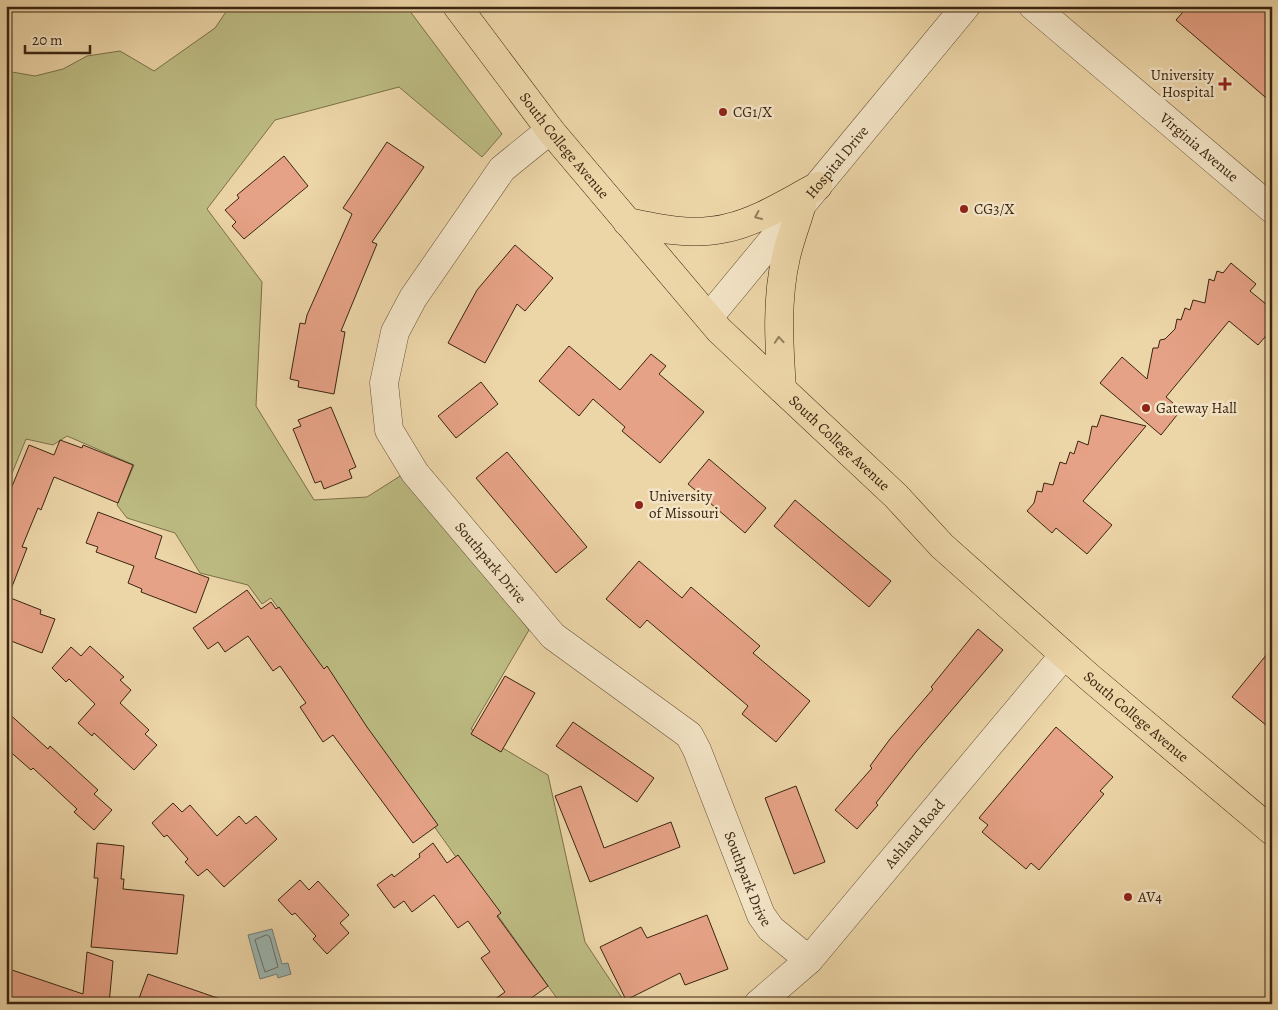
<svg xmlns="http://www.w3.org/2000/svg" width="1278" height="1010" font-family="Alegreya,serif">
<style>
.green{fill:#bdbc83;stroke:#7c704a}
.water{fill:#9cb6b1;stroke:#757c71}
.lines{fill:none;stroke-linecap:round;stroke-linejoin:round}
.shore{stroke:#6b6e61;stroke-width:1}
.building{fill:#e6a286;stroke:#3a2511}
.minor-casing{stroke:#665136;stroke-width:29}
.major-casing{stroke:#3a2511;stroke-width:29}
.minor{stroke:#f3e4c6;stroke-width:28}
.major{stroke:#ecd5a7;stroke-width:28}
.oneway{stroke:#937d5c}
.poi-dot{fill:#8f2418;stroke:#f3e4c6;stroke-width:2}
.labels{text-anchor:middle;stroke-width:5;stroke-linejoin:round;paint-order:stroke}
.poi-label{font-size:15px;fill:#3a2511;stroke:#f3e4c6;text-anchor:start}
.street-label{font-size:15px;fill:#3a2511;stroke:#f3e4c6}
</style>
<rect width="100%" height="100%" fill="#ecd5a7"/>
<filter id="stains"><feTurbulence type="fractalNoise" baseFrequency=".004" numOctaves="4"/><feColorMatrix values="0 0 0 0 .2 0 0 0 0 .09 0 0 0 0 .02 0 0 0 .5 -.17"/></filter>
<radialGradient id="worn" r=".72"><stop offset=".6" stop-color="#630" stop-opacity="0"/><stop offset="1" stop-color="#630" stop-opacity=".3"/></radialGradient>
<polygon class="green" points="230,6 406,6 502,134 482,157 399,87 275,120 207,209 262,282 256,406 314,500 367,497 405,473 529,630 471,729 548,775 585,942 626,1004 561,1004 271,598 262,604 248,585 200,573 175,533 127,518 117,505 134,465 67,436 53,445 26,439 6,488 6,71 35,76 63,69 87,56 120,51 154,71 215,28"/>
<polygon class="water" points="272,929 282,964 288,963 291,974 278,978 277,974 260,979 248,935"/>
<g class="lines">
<polygon class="shore" points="267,935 270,937 278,967 265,972 255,940"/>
</g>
<g class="building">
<polygon points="1188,6 1272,6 1272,103 1176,20"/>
<polygon points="387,142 424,167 372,242 377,244 341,331 345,332 334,394 298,387 299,381 290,379 300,323 305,324 307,315 352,214 343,208"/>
<polygon points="284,156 308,186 244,239 232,226 236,222 225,210 239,198 237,195"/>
<polygon points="515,245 553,278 525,311 517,304 485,363 448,343 477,290"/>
<polygon points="1231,263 1256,284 1250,291 1272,309 1272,329 1258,345 1229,321 1166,397 1181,410 1161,435 1100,383 1122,357 1147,379 1153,348 1158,348 1160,340 1165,339 1175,329 1177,319 1181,320 1185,308 1190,310 1193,300 1205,303 1209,279 1214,281 1217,271 1223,273"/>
<polygon points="569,346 620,390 651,354 666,366 659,374 704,412 660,463 622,431 625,427 593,399 579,416 539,381"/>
<polygon points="481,382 498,404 456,438 438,416"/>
<polygon points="331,407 356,467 349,470 352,478 324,489 321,481 315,483 293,429 301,426 298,420"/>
<polygon points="1101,415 1146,426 1083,501 1112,525 1087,554 1056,528 1052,533 1027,511 1034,503 1037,491 1042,492 1044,483 1053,485 1060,462 1066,464 1070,452 1074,454 1078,441 1088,445 1092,426 1097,427"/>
<polygon points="60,440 82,448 83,445 133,465 118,503 54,477 41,510 38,508 22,547 27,548 8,597 41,610 40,614 55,619 42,653 6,639 6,501 29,445 54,455"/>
<polygon points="507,452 587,547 556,573 476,478"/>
<polygon points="709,459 766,508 745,533 688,484"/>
<polygon points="795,500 891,581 869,607 774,526"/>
<polygon points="98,512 162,536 155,558 209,578 196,613 141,592 142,589 128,583 134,566 96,552 98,547 86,543"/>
<polygon points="639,561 682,598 691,587 760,646 753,653 810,701 776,742 742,714 748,706 647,620 640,628 606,599"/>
<polygon points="247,590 261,609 271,602 276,609 279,607 324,669 327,666 367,727 438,825 413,843 333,735 323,742 300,707 306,703 280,666 273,671 248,636 225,652 218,642 208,649 193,628"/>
<polygon points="978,629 1003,650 916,752 876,803 878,805 857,829 835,810 872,768 870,766 890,739 933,689 931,687"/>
<polygon points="90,646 124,677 120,680 131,690 120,703 149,730 145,734 157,745 134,770 94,733 92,736 78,723 95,704 69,679 66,682 52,668 71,647 81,656"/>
<polygon points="1272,648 1272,730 1232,697"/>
<polygon points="505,676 535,693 501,752 471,734"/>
<polygon points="6,711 48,749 50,746 98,790 94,794 112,810 94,830 74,812 77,809 33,768 31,770 6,748"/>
<polygon points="573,722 654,778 637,802 556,746"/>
<polygon points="1056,727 1113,777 1100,791 1104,794 1039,870 1031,863 1026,869 982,832 988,825 979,818"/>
<polygon points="581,786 604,848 671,822 680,847 590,882 555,796"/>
<polygon points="796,786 825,862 794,874 765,798"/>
<polygon points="173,803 182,812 190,805 217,836 239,816 246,824 256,816 277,839 224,887 207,869 198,876 185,862 188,859 167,835 164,837 152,823"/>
<polygon points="97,843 124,846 121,879 124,879 123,889 184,895 177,954 91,947 98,878 94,878"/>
<polygon points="433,843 447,863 458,855 501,913 497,916 548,986 523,1004 488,1004 505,992 481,958 490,952 468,921 458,928 434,895 412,912 404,901 394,908 377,885 392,874 394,877 420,857 419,854"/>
<polygon points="300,880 309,890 318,881 349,915 340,923 349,933 327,954 313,939 316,936 295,913 292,915 278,900"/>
<polygon points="707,915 728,969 685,985 680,973 626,1000 600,947 641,927 647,938"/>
<polygon points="87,952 113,961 109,1004 27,1004 6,997 6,968 83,994"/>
<polygon points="148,974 226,1001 225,1004 137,1004"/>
</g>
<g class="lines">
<defs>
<g id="minor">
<path id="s1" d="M1033,6L1272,209"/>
<path id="s2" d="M550,130L502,169L413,298L395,332L384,383L389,430L415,473L553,636L689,735L697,750L761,915L771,929L809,960"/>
<path id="s3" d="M709,317L966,6"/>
<path id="s4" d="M758,1004L809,960L1064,655"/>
</g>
<g id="major">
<path id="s5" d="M457,6L550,130L719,330L896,496L942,546L1088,676L1272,831"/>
<path d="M627,222C660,229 694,236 727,228C759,221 789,201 818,186"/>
<path d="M782,389C779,344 776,300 786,257C790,239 797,222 802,204"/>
</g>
</defs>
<use href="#minor" class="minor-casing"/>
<use href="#major" class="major-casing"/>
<use href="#minor" class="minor"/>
<use href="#major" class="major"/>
</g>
<defs><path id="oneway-chevron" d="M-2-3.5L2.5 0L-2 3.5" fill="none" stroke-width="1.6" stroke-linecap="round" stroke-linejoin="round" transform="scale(1.25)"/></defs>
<g class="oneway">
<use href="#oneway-chevron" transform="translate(758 216) rotate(156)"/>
<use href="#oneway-chevron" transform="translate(779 340) rotate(-94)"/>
</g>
<g class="poi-dot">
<path d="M1222.5 76.5h5v5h5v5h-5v5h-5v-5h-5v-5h5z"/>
<circle cx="723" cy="112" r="5"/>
<circle cx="964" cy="209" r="5"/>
<circle cx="1146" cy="408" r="5"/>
<circle cx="639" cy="505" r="5"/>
<circle cx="1128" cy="897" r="5"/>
</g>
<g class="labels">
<g class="poi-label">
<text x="1214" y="80" text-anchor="end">University<tspan x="1214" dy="17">Hospital</tspan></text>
<text x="733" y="117">CG1/X</text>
<text x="974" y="214">CG3/X</text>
<text x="1156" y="413">Gateway Hall</text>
<text x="649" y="501">University<tspan x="649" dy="17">of Missouri</tspan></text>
<text x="1138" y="902">AV4</text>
</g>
<g class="street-label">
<text dy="5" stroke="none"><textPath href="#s5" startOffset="176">South College Avenue</textPath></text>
<text dy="5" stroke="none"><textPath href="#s1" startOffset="218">Virginia Avenue</textPath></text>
<text dy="5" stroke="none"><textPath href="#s3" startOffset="201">Hospital Drive</textPath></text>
<text dy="5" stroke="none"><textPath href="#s5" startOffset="582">South College Avenue</textPath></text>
<text dy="5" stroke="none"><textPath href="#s2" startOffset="524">Southpark Drive</textPath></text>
<text dy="5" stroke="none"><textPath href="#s5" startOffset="986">South College Avenue</textPath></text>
<text dy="5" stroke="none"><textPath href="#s4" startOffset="232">Ashland Road</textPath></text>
<text dy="5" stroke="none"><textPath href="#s2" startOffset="944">Southpark Drive</textPath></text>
</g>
</g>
<rect width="1278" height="1010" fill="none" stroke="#ecd5a7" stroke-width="25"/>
<rect x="8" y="8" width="1263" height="995" fill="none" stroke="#3a2511" stroke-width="2.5"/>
<rect x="12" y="12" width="1253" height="985" fill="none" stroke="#3a2511"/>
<path d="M25 45v8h65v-8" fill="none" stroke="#3a2511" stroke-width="2.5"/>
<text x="32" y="45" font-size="15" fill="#3a2511" stroke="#f3e4c6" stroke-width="4" paint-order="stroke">20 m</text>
<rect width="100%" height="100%" filter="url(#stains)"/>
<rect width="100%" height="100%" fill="url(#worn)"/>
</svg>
